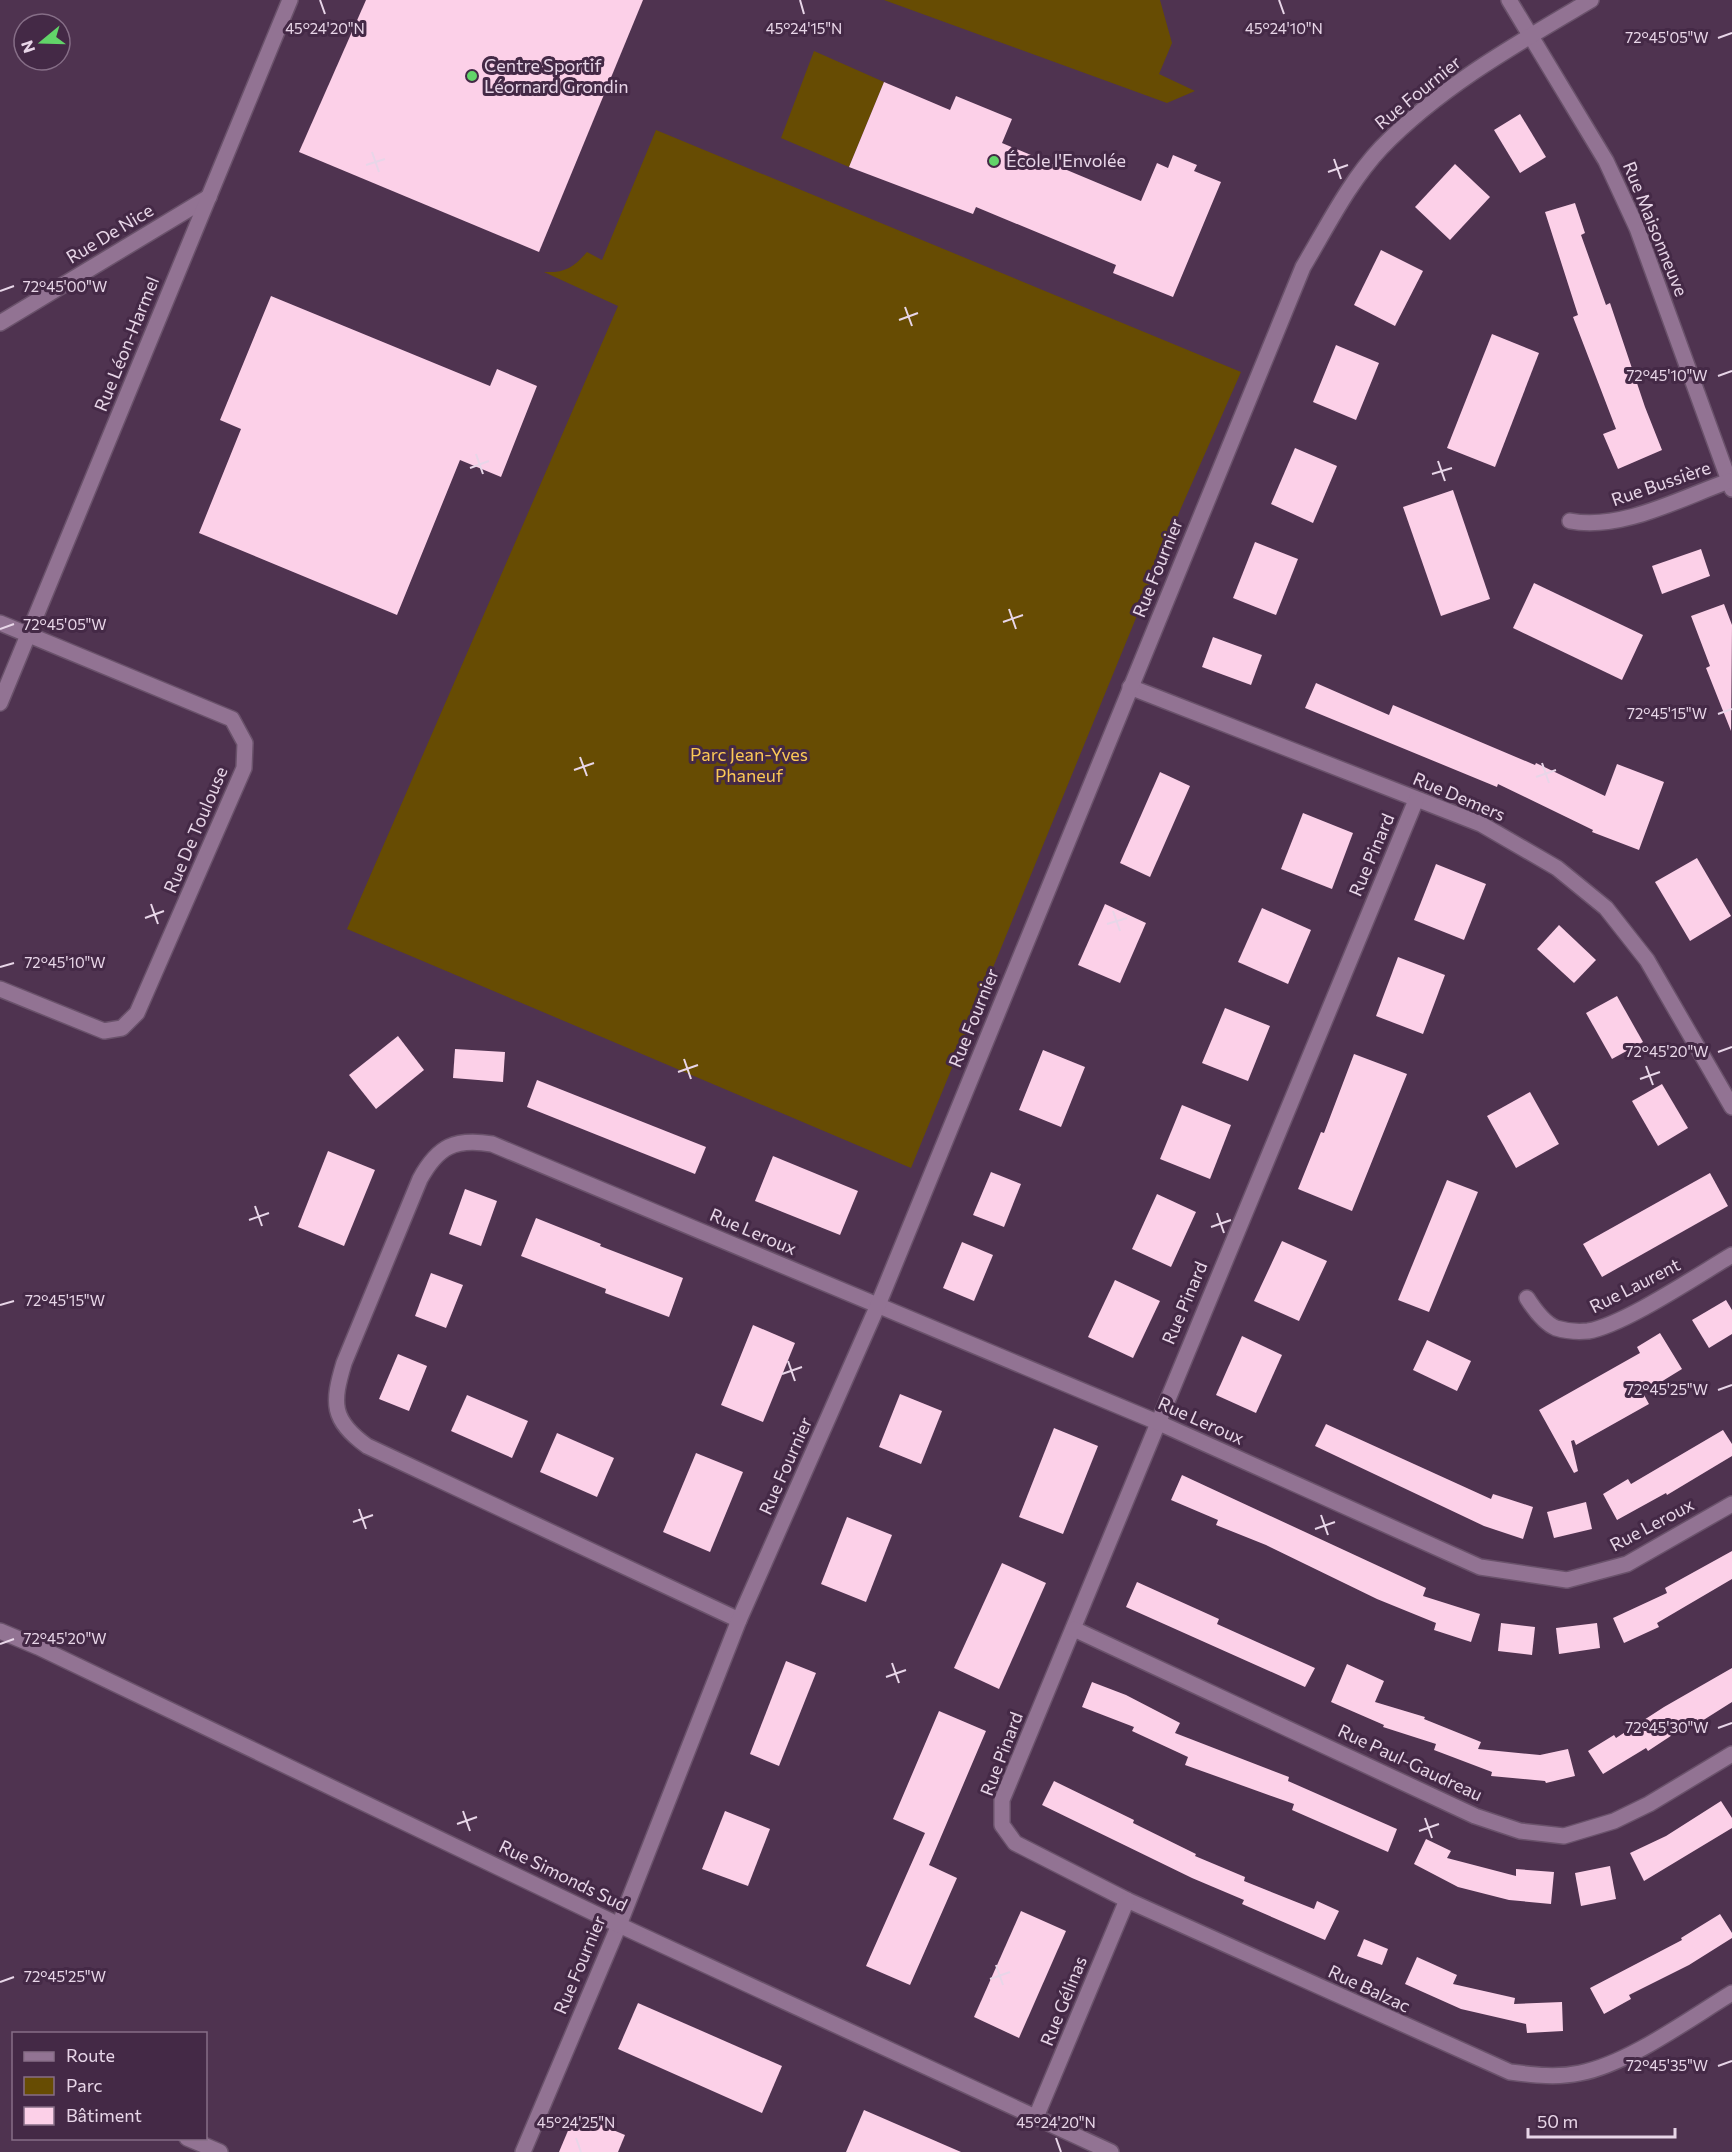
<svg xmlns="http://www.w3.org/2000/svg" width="1732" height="2152" font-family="Commissioner,sans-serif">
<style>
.green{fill:#674c03}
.building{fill:#fcd0e8}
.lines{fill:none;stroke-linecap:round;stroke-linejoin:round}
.minor-casing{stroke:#6a526b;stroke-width:18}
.tertiary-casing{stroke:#6a526b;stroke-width:18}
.minor{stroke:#927393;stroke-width:15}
.tertiary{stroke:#927393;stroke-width:15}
.ticks{fill:none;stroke:#e8d6e8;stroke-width:2}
.poi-dot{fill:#62d469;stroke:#442946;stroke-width:2}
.labels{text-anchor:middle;stroke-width:6;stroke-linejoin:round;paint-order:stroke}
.poi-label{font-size:18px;fill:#e8d6e8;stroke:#442946;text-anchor:start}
.street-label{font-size:18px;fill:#e8d6e8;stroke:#442946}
.park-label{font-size:18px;fill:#fcc956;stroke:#442946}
.ticks-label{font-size:15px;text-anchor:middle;fill:#e8d6e8;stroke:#442946;stroke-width:6;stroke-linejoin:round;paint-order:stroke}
</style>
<rect width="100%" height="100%" fill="#4f3350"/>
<g class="green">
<polygon points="884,0 1160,0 1172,43 1159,74 1195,91 1167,103"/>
<polygon points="814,51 884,82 849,167 781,138"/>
<path d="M656,130L1241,372L1181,508L911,1168L347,929L618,306L544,272C565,273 573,268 587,252L602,260Z"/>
</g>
<g class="building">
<polygon points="366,0 643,0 539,252 299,152"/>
<polygon points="884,82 950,110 956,96 1012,119 1002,143 1141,201 1157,163 1168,168 1173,155 1197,165 1194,171 1221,182 1173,297 1113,273 1116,265 976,207 973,214 849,167"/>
<polygon points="1520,114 1546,157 1520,173 1494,130"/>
<polygon points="1455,164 1490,197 1450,240 1415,207"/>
<polygon points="1575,203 1585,233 1581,235 1606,305 1610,303 1645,407 1662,450 1618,469 1603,434 1616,429 1573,317 1578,315 1545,212"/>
<polygon points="1381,250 1423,271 1395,326 1354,305"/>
<polygon points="271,296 490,386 497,369 537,386 501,477 460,460 397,615 199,533 241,429 220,420"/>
<polygon points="1492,334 1539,353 1495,467 1447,448"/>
<polygon points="1336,345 1379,363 1356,420 1313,402"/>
<polygon points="1295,448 1337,466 1313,523 1271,504"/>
<polygon points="1453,490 1490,599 1441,616 1403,507"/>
<polygon points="1255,542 1298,559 1276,615 1233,598"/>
<polygon points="1701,549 1710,576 1662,594 1652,566"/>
<polygon points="1534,583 1643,635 1622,680 1513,628"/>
<polygon points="1724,604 1732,625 1731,731 1706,668 1710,666 1691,616"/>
<polygon points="1213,637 1262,655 1251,685 1202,667"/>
<polygon points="1316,683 1389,715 1393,705 1535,765 1536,763 1605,796 1617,764 1664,782 1639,850 1592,832 1593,830 1498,784 1497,787 1305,708"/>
<polygon points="1160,772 1190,786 1150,877 1120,863"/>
<polygon points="1303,813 1353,833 1332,889 1281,869"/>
<polygon points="1697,858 1731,916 1690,941 1655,882"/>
<polygon points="1436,864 1486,884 1464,940 1414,920"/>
<polygon points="1105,904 1146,923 1120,983 1078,965"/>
<polygon points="1262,908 1311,930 1288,984 1238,962"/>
<polygon points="1559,925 1596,960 1574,983 1537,949"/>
<polygon points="1398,957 1445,975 1423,1034 1376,1016"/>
<polygon points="1617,996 1643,1042 1612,1059 1586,1013"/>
<polygon points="1225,1008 1270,1026 1248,1081 1202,1063"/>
<polygon points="398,1036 424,1070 376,1109 349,1075"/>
<polygon points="455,1049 505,1052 503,1082 453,1078"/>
<polygon points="1043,1050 1085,1067 1061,1127 1019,1110"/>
<polygon points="1354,1054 1407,1074 1352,1211 1298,1189 1321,1132 1324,1133"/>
<polygon points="537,1080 706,1147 695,1174 527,1107"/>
<polygon points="1662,1084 1688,1128 1658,1146 1632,1101"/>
<polygon points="1530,1092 1559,1144 1516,1168 1487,1116"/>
<polygon points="1182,1105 1231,1125 1210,1179 1160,1159"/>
<polygon points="328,1151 375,1170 344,1246 298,1227"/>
<polygon points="773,1156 858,1191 840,1235 755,1201"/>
<polygon points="991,1172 1021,1184 1004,1227 973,1215"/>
<polygon points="1710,1173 1728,1206 1602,1277 1583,1244"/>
<polygon points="1447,1180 1478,1192 1429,1312 1398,1300"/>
<polygon points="465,1189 497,1201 481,1246 449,1234"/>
<polygon points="1157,1194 1196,1212 1171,1267 1132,1249"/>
<polygon points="536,1218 601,1244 600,1246 683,1278 669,1317 605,1293 606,1289 521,1256"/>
<polygon points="1282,1241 1327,1261 1299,1321 1254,1301"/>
<polygon points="962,1242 993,1255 974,1301 943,1288"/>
<polygon points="431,1273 463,1285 446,1328 415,1316"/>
<polygon points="1115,1280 1160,1301 1133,1358 1088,1337"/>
<polygon points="1726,1300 1732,1310 1732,1334 1709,1348 1692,1320"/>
<polygon points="753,1325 795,1343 763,1422 721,1405"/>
<polygon points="1660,1333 1682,1369 1643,1393 1649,1404 1576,1445 1574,1440 1571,1441 1578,1471 1574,1473 1539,1410 1640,1353 1637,1347"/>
<polygon points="1242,1336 1282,1355 1256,1413 1216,1395"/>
<polygon points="1427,1340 1471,1361 1457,1391 1413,1370"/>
<polygon points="398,1354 427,1366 409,1411 379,1399"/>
<polygon points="900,1394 942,1411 921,1464 879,1447"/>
<polygon points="467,1395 528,1421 512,1458 451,1431"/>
<polygon points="1326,1424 1491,1499 1493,1494 1533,1507 1523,1539 1484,1526 1315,1446"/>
<polygon points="1054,1428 1098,1446 1063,1534 1019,1517"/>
<polygon points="1723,1430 1732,1444 1732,1456 1667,1495 1666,1493 1617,1520 1603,1494 1628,1479 1631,1484"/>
<polygon points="557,1433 614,1458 597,1497 540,1472"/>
<polygon points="696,1453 743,1472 710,1552 663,1532"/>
<polygon points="1182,1475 1426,1588 1423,1596 1480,1614 1471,1642 1434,1630 1436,1623 1377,1599 1266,1545 1216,1525 1218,1520 1171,1500"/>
<polygon points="1586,1502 1592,1529 1554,1538 1547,1512"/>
<polygon points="847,1517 892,1535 866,1602 821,1584"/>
<polygon points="1732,1551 1732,1579 1657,1623 1659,1627 1624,1643 1613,1618 1667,1593 1665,1588"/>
<polygon points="1002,1563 1046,1583 999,1689 954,1668"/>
<polygon points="1137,1582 1219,1619 1217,1624 1315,1668 1305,1687 1126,1607"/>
<polygon points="1501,1623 1535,1627 1532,1655 1498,1651"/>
<polygon points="1597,1623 1600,1648 1559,1654 1556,1628"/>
<polygon points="786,1661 816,1673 779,1766 750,1754"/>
<polygon points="1347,1664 1384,1681 1375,1702 1425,1717 1424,1719 1481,1742 1478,1749 1540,1755 1568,1749 1575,1776 1546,1783 1545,1781 1491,1776 1492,1772 1434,1750 1436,1744 1383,1727 1384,1725 1331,1702"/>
<polygon points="1732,1668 1732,1702 1694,1726 1692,1722 1648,1751 1646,1748 1603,1774 1588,1751 1614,1735 1616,1738 1664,1707"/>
<polygon points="1092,1682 1126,1695 1180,1723 1175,1733 1289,1777 1288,1781 1397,1829 1388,1852 1292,1810 1294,1804 1185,1765 1188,1757 1132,1731 1134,1727 1082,1707"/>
<polygon points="939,1711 986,1731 929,1865 957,1878 910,1985 866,1966 925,1833 893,1819"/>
<polygon points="1054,1781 1134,1820 1133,1823 1196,1854 1195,1856 1245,1877 1244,1881 1314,1909 1317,1901 1339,1911 1325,1940 1242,1904 1244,1900 1192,1878 1042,1805"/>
<polygon points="1721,1801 1732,1818 1732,1828 1644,1881 1630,1853 1666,1836"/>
<polygon points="725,1811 770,1829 748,1886 702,1869"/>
<polygon points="1426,1839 1451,1851 1447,1858 1516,1876 1516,1869 1554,1872 1551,1904 1509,1900 1458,1887 1414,1864"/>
<polygon points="1610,1866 1616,1899 1581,1906 1575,1873"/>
<polygon points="1021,1911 1066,1931 1019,2038 974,2017"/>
<polygon points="1720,1914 1732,1933 1732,1938 1689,1965 1629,1995 1631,1999 1604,2014 1590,1988 1682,1940 1681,1938"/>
<polygon points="1364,1939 1388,1949 1382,1965 1357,1956"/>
<polygon points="1417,1957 1457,1975 1453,1984 1515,1998 1514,2004 1562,2002 1563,2031 1527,2033 1526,2024 1461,2009 1405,1984"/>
<polygon points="638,2003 782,2066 762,2113 618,2049"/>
<polygon points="864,2110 961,2152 846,2152"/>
<polygon points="575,2114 625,2135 618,2152 559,2152"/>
</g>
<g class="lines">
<defs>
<g id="minor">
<polyline points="1509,0 1606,161 1637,228 1732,489"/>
<polyline points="0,323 209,197"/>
<path d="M1570,521C1621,531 1681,498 1729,481"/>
<polyline points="0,623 232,719 245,743 244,768 137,1013 122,1028 104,1031 0,989"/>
<polyline points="1130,687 1481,824 1557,868 1606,908 1647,960 1732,1107"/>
<polyline points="0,703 290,0"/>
<path d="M1416,800L1002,1800V1825L1015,1843L1127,1900L1510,2072C1534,2075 1556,2078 1580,2073C1628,2064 1689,2019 1732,1993"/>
<path d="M1527,1298C1534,1309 1544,1323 1556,1328C1566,1331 1578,1332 1588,1331C1624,1325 1698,1275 1732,1255"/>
<path d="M739,1620L367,1446C331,1420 332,1403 344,1363L420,1179C438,1146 455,1138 492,1144L1157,1422L1480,1567L1567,1580L1627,1564L1732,1504"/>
<polyline points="1074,1629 1475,1816 1520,1831 1564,1836 1614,1821 1649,1804 1732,1754"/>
<polyline points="1036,2117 1127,1900"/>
<polyline points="187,2138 220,2152"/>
<path d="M523,2152L619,1925L739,1620L878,1305L1303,267C1327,227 1349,182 1381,148C1441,86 1518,43 1591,0"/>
</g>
<polyline id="tertiary" points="0,1631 38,1647 619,1925 1111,2152"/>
</defs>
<use href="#minor" class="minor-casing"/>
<use href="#tertiary" class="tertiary-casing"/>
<use href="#minor" class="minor"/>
<use href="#tertiary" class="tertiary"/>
</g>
<path class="ticks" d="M320,0L325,14M800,0L804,14M1279,0L1284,14M1718,38L1732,33M372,152L379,172M1334,159L1341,179M366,165L385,159M1328,172L1348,165M0,291L14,286M905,307L912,326M899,320L918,313M1718,376L1732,371M476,454L483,474M1438,461L1445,481M470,468L489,461M1432,474L1452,468M1009,609L1016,629M1003,622L1023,615M0,629L14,624M1718,714L1732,709M580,757L587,776M1542,763L1549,783M574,770L594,763M1536,777L1556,770M151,904L158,924M1113,911L1120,931M145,918L164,911M1107,924L1127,918M0,967L14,963M1718,1052L1732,1047M684,1059L691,1079M1646,1066L1653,1085M678,1072L698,1065M1640,1079L1660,1072M255,1206L262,1226M1217,1213L1224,1233M249,1220L269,1213M1211,1227L1231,1220M0,1305L14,1301M788,1361L795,1381M782,1374L802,1367M1718,1390L1732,1385M359,1509L366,1529M1321,1515L1328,1535M353,1522L373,1515M1315,1529L1335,1522M0,1644L14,1639M892,1663L899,1683M886,1677L906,1670M1718,1728L1732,1723M463,1811L470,1831M1425,1818L1432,1838M457,1824L477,1817M1419,1831L1439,1824M996,1965L1003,1985M990,1979L1010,1972M0,1982L14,1977M1718,2066L1732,2061M576,2138L581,2152M1056,2138L1061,2152"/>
<g class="poi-dot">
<circle cx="472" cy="76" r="6"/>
<circle cx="994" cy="161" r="6"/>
</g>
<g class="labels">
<g class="poi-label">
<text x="484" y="72">Centre Sportif<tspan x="484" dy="21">Léornard Grondin</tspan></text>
<text x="1006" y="167">École l'Envolée</text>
</g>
<g class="street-label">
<text transform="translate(1418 93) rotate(-39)" y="6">Rue Fournier</text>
<text transform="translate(1655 229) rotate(68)" y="6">Rue Maisonneuve</text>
<text transform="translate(110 234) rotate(-31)" y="6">Rue De Nice</text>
<text transform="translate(127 344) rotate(-68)" y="6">Rue Léon-Harmel</text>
<text transform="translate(1661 484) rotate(-19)" y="6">Rue Bussière</text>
<text transform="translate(1158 568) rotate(-68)" y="6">Rue Fournier</text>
<text transform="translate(1459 797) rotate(23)" y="6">Rue Demers</text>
<text transform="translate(196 830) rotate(-67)" y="6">Rue De Toulouse</text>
<text transform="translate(1372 855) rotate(-67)" y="6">Rue Pinard</text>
<text transform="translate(974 1018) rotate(-68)" y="6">Rue Fournier</text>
<text transform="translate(753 1232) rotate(23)" y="6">Rue Leroux</text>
<text transform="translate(1635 1286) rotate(-27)" y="6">Rue Laurent</text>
<text transform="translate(1185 1303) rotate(-67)" y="6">Rue Pinard</text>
<text transform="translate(1201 1421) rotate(24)" y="6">Rue Leroux</text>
<text transform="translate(786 1466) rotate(-66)" y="6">Rue Fournier</text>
<text transform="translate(1652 1525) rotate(-28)" y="6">Rue Leroux</text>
<text transform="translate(1002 1754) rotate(-69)" y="6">Rue Pinard</text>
<text transform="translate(1410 1763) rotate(25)" y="6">Rue Paul-Gaudreau</text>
<text transform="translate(563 1876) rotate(26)" y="6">Rue Simonds Sud</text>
<text transform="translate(580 1965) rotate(-67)" y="6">Rue Fournier</text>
<text transform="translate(1369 1989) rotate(25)" y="6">Rue Balzac</text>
<text transform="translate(1064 2001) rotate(-68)" y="6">Rue Gélinas</text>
</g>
<g class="park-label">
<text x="749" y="761">Parc Jean-Yves<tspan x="749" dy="21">Phaneuf</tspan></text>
</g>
</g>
<g class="ticks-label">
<text x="1284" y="34">45°24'10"N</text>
<text x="325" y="34">45°24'20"N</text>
<text x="804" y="34">45°24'15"N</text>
<text x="1667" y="43">72°45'05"W</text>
<text x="65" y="292">72°45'00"W</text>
<text x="1667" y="381">72°45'10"W</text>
<text x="65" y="630">72°45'05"W</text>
<text x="1667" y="719">72°45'15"W</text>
<text x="65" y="968">72°45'10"W</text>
<text x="1667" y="1057">72°45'20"W</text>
<text x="65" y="1306">72°45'15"W</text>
<text x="1667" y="1395">72°45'25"W</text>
<text x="65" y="1644">72°45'20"W</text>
<text x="1667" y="1733">72°45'30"W</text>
<text x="65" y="1982">72°45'25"W</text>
<text x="1667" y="2071">72°45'35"W</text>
<text x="576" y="2128">45°24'25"N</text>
<text x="1056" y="2128">45°24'20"N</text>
</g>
<rect x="12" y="2032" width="195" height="108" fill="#442946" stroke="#866e87" stroke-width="1.5"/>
<rect x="24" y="2052" width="30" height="9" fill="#927393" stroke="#866e87" stroke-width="1.5"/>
<text x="66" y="2062" font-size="18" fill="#e8d6e8">Route</text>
<rect x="24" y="2077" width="30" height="18" fill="#674c03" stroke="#866e87" stroke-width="1.5"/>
<text x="66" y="2092" font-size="18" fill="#e8d6e8">Parc</text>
<rect x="24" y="2107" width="30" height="18" fill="#fcd0e8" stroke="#866e87" stroke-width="1.5"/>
<text x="66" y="2122" font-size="18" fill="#e8d6e8">Bâtiment</text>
<g transform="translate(42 42) rotate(251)"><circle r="28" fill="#442946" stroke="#866e87" stroke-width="1.5"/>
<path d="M0-4.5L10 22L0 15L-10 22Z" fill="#62d469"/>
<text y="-9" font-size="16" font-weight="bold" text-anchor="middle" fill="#e8d6e8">N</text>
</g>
<path d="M1528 2128v9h147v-9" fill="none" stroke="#e8d6e8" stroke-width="3"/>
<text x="1537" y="2128" font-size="18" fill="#e8d6e8" stroke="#442946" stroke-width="4.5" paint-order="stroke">50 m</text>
</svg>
